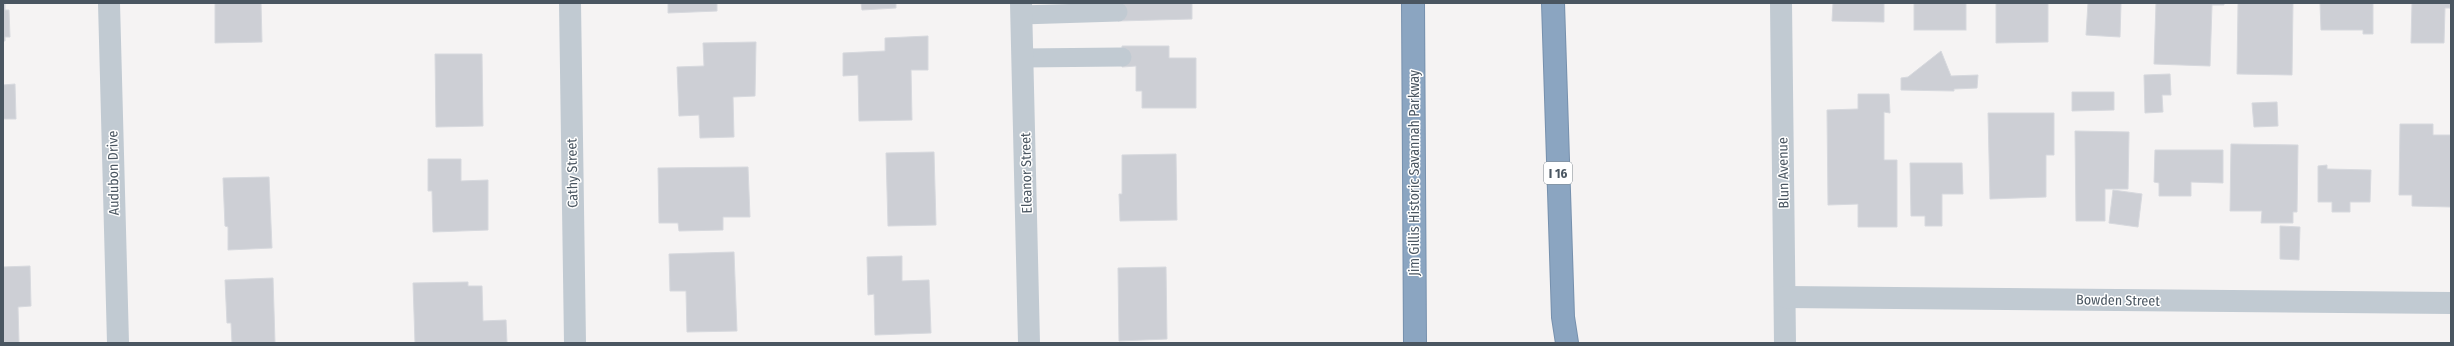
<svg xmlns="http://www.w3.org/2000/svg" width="2454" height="346" font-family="'Fira Sans Condensed',sans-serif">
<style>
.building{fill:#cdcfd5;stroke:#d7d9de}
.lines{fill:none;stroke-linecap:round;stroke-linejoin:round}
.highway-casing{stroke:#7690ad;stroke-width:24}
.lane{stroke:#c1cad2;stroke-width:19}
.street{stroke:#c1cad2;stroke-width:22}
.highway{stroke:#8ba5c1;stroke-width:22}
.labels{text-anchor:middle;stroke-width:3;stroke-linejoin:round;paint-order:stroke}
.shield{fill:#fff;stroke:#808990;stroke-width:1}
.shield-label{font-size:13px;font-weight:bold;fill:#4a5661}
.street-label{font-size:14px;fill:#4a5661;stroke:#fff}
</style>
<rect width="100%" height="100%" fill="#f5f3f3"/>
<g class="building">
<polygon points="3,3 5,3 5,10 9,10 10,37 5,37 5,41 3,41"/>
<polygon points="215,3 261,3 262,42 215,43"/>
<polygon points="668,3 717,3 717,11 668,13"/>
<polygon points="861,3 896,3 896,8 862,10"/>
<polygon points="1118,3 1192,3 1192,19 1118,21"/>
<polygon points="1833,3 1884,3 1884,22 1832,21"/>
<rect x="1914" y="3" width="52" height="27"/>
<polygon points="1996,3 2048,3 2048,42 1996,43"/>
<polygon points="2088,3 2121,3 2120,37 2086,35"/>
<polygon points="2156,3 2224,3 2224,5 2212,5 2210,66 2154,64"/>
<polygon points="2238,3 2293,3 2292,75 2237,74"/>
<polygon points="2320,3 2373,3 2373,34 2363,34 2363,30 2321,30"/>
<polygon points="2412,3 2451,3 2451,11 2450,8 2445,8 2444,43 2411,43"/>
<polygon points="928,36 928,70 911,70 912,120 859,121 858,75 843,76 843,53 885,51 885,38"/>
<polygon points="756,42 755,96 733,97 734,137 700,138 699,115 679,116 677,67 704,66 703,43"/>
<polygon points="1122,46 1169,46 1169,58 1196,58 1196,108 1142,108 1142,91 1136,91 1136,66 1122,67"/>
<polygon points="1941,51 1951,76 1978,75 1977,88 1954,89 1954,91 1901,90 1901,78 1908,77"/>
<polygon points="435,54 482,54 483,126 436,127"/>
<polygon points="2170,74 2171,95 2162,95 2163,112 2145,113 2144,75"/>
<polygon points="15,84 16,119 3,119 3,85"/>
<polygon points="2072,92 2114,92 2114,110 2072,111"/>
<polygon points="1858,94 1889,94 1890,113 1884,112 1884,160 1897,160 1897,227 1858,227 1858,204 1828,205 1827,110 1858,109"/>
<polygon points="2277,102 2278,126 2254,127 2252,103"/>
<polygon points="1988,113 2054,113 2054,155 2046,155 2046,197 1990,199"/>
<polygon points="2400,124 2433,124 2433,135 2451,135 2451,207 2412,206 2412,195 2399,195"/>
<polygon points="2075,131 2129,132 2128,189 2105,189 2105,221 2076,221"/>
<polygon points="2231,144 2298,145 2297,212 2293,212 2293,223 2261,223 2262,211 2230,211"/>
<polygon points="2155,150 2223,150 2223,183 2191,182 2191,196 2159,196 2159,183 2154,182"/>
<polygon points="934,152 936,225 888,226 886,153"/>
<polygon points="1176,154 1177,220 1120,221 1119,194 1122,194 1122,155"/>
<polygon points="428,159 461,159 461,181 488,180 488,230 433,232 432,191 428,191"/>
<polygon points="1910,163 1962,163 1963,194 1942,194 1942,226 1925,226 1925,216 1911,216"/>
<polygon points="2327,165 2327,169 2371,170 2370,202 2350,202 2350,212 2332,212 2332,202 2318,202 2318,166"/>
<polygon points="748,167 750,217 723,217 723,230 679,231 678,223 659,223 658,168"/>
<polygon points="269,177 272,248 228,250 228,227 225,226 223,178"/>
<polygon points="2113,190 2142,194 2138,227 2109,223"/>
<polygon points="2280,226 2300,227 2299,260 2280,259"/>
<polygon points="734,252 737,331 687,332 686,291 670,291 669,254"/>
<polygon points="902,256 902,281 929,280 931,333 875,335 874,294 868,295 867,257"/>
<polygon points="30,266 31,306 18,307 19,343 3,343 3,267"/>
<polygon points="1166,267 1167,339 1119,341 1118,268"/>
<polygon points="273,278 275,343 232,343 231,323 227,323 225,280"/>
<polygon points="468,282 468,286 482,286 483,321 506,320 507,343 415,343 413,283"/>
</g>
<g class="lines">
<defs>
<g id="highway">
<polyline points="1413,3 1415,343"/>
<polyline points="1553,3 1563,317 1567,343"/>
</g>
</defs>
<use href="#highway" class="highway-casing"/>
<g class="lane">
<polyline points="1021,15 1118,12"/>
<polyline points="1023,58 1122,57"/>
</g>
<g class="street">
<polyline points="109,3 118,343"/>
<polyline points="570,3 575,343"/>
<polyline points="1021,3 1029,343"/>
<polyline points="1781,3 1785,343"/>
<polyline points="1785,297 2451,303"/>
</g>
<use href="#highway" class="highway"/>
</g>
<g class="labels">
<rect class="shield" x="1544" y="162" width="28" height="22" rx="3"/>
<g class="shield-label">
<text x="1558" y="178">I 16</text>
</g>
<g class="street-label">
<text transform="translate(113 173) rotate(-91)" y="5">Audubon Drive</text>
<text transform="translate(572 173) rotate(-91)" y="5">Cathy Street</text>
<text transform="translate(1026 173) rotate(-91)" y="5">Eleanor Street</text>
<text transform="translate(1414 173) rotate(-90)" y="5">Jim Gillis Historic Savannah Parkway</text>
<text transform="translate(1783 173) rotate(-91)" y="5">Blun Avenue</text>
<text transform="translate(2118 300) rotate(1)" y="5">Bowden Street</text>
</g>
</g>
<rect width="2454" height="346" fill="none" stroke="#4a5661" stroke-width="8"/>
</svg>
